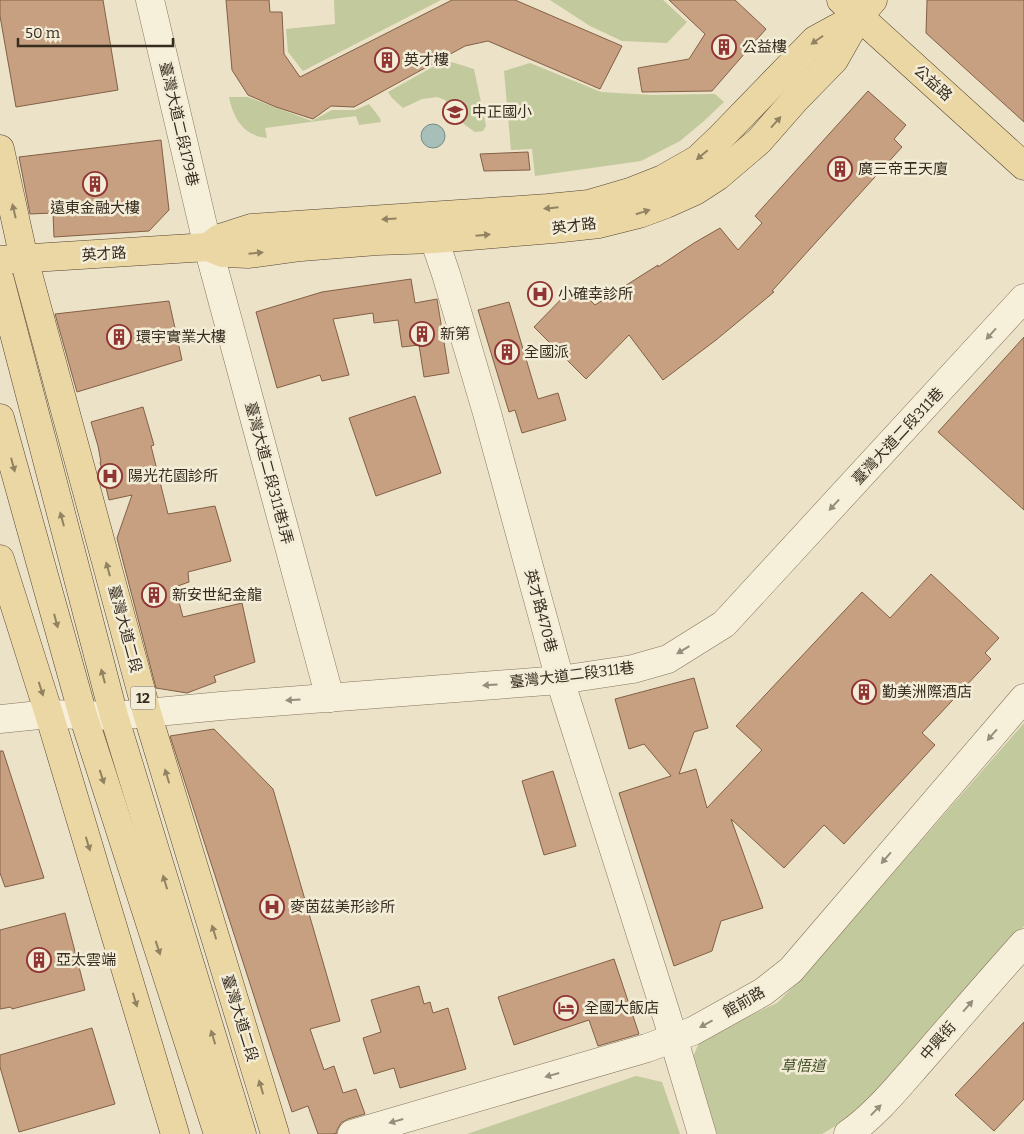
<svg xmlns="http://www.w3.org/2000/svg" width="1024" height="1134" font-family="Bitter,'Noto Sans TC',serif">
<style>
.green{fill:#c2c99c}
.water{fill:#a8bfb9;stroke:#6f8d87}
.building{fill:#c6a080;stroke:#836046}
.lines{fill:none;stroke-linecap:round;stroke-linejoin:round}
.minor-casing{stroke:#86745e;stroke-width:29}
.major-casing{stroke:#544332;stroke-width:29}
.minor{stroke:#f6efda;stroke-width:28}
.major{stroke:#ebd7a3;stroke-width:28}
.oneway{fill:#918262}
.oneway2{fill:#968e7d}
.labels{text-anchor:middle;stroke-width:5;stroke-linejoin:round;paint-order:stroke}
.shield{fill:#f3ecd6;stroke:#6f6657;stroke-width:1}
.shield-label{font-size:14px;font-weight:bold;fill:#372c20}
.poi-label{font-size:15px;fill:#372c20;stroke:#f3ecd6;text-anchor:start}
.street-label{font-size:15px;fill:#372c20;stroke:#f3ecd6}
.park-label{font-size:15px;font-style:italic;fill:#465229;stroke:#f3ecd6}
</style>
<rect width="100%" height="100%" fill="#ebe2c7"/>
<g class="green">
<polygon points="334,0 441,0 303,71 288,52 286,29 335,24"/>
<polygon points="550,0 663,0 687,22 667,43 622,41 590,26"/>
<polygon points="445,60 474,69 486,126 483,131 475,132 465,125 445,100 437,97 422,99 403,108 392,98 388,92"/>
<polygon points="530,63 601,92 651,95 715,94 724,102 704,121 680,141 641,161 535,176 532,149 511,150 504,71"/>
<path d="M229,97H248L312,121L332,110H355L369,104L380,118L381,122L359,125L356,116L265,128L267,138C263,137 258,137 255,135C239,129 232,112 229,97Z"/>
<polygon points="1024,723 1024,926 874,1097 842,1122 822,1134 717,1134 693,1057 701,1038 777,1003 797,983"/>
<polygon points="636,1076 662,1082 680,1134 467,1134"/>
</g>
<circle class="water" cx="433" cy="136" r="12"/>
<g class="building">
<polygon points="0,0 103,0 118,90 16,107 0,16"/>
<polygon points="226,0 269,0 270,12 282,12 284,54 300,77 452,0 515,0 622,46 600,89 488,41 465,46 354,107 331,106 313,119 276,107 248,95 232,70"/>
<polygon points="669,0 735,0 766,29 712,91 642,92 638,68 689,59 705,34"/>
<polygon points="927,0 1024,0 1024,122 926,33"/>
<polygon points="868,91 906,125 894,139 902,147 772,291 774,292 716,340 663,380 629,335 586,379 534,327 575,285 595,305 658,265 658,267 694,243 720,228 738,250 762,223 755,216"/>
<polygon points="161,140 169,210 149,231 54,237 53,213 30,214 19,157"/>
<polygon points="528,152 530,170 484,171 480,154"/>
<polygon points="411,279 415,303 437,299 449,373 424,377 419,345 402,347 398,320 374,323 373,313 333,319 349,375 322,381 320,375 277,388 256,312 322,292"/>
<polygon points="169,301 182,360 77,392 55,314"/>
<polygon points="509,302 538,399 558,393 566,420 522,433 515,410 509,412 478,310"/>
<polygon points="1024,337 1024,510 938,432"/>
<polygon points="415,396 441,473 376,496 349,418"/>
<polygon points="143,407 154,445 151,446 168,514 215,506 231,561 188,572 189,582 175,587 183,617 242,603 255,662 214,676 216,682 187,693 156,688 117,538 132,495 109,500 100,462 101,462 98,446 91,422"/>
<polygon points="931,574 999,638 985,653 991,659 922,733 935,745 844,844 824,825 784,868 731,819 763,908 721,921 712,951 674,966 619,793 671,776 644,744 629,749 615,699 694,678 708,728 694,732 679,774 696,769 707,808 762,750 736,726 862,592 890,618"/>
<polygon points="214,729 273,789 340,1021 310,1029 324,1070 334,1066 343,1093 356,1089 365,1114 348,1119 341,1123 337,1130 337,1133 333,1134 318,1134 308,1106 292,1112 274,1058 170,736"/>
<polygon points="0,751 3,751 44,878 5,887 0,873"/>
<polygon points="553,771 576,846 544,855 522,781"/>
<polygon points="65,913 85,990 12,1009 11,1007 0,1009 0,930"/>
<polygon points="614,959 639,1034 598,1046 589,1020 514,1045 498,997"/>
<polygon points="419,986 424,1004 430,1002 433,1013 448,1008 466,1069 400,1088 394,1068 374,1074 363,1038 381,1032 371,1000"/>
<polygon points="1024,1022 1024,1099 994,1131 955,1095"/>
<polygon points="92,1028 115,1104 19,1132 0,1067 0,1055"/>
</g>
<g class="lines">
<defs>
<g id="minor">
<polyline points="150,0 208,247 330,698"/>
<polyline points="434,239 446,274 487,413 560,680 667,1017 702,1134"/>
<polyline points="0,719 49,714 114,716 221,706 560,680 633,669 668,659 724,624 1024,298"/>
<polyline points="352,1134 647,1048 693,1031 763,992 791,970 1024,698"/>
<path d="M848,1134C878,1113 901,1083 926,1055C958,1018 991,980 1024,943"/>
</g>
<g id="major">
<polyline points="841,0 1024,166"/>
<polyline points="0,149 24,259 147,713 275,1134"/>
<polyline points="208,247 220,238 251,228 548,208 589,204 630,192 663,179 698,159 719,139 815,40 859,16"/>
<polyline points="0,260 208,247 223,253 249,254 301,247 377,241 434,239 553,229 599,224 639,214 666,204 695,191 718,176 759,141 795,100 834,60 859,16 873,0"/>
<polyline points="0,280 114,716 242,1134"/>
<polyline points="0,418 83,715 218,1134"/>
<polyline points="0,559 49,714 175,1134"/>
</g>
</defs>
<use href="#minor" class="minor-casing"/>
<use href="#major" class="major-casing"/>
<use href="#minor" class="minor"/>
<use href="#major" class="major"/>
</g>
<defs><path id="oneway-solid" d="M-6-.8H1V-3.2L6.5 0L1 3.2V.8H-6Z" transform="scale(1.25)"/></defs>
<g class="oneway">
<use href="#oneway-solid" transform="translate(817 40) rotate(145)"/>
<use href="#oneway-solid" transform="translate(776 122) rotate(-48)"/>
<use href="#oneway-solid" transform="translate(702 155) rotate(140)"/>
<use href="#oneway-solid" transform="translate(551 208) rotate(174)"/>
<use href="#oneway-solid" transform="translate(14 211) rotate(-103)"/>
<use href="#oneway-solid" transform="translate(643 212) rotate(-18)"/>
<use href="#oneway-solid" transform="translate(389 219) rotate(176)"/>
<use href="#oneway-solid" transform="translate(483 235) rotate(-5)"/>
<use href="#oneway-solid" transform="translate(256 253) rotate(-6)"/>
<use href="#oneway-solid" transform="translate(13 465) rotate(75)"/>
<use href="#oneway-solid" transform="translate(62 519) rotate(-105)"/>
<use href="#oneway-solid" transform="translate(108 569) rotate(-105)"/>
<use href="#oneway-solid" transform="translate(56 621) rotate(75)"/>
<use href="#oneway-solid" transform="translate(103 676) rotate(-105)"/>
<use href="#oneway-solid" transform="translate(41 689) rotate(72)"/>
<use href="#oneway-solid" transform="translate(167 776) rotate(-107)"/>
<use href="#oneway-solid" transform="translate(102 777) rotate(72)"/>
<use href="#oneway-solid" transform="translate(88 844) rotate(73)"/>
<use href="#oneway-solid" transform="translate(165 882) rotate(-107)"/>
<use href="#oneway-solid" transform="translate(214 932) rotate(-107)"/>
<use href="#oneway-solid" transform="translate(158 948) rotate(72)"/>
<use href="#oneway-solid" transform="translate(135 1000) rotate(73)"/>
<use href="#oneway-solid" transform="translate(213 1037) rotate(-107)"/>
<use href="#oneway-solid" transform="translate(261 1087) rotate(-107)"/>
</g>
<g class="oneway2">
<use href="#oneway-solid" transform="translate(991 334) rotate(132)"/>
<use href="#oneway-solid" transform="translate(834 505) rotate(133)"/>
<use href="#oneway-solid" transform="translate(683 650) rotate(149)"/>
<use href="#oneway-solid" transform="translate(490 685) rotate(176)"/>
<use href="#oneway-solid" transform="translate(293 700) rotate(176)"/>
<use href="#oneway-solid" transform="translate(992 735) rotate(131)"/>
<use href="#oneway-solid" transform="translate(886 858) rotate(131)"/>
<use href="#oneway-solid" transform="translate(968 1006) rotate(-49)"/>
<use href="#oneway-solid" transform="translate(706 1024) rotate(151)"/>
<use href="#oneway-solid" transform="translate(552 1075) rotate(164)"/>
<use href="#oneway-solid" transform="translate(876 1110) rotate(-46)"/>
<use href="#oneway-solid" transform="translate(396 1121) rotate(164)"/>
</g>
<defs>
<symbol id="building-ring" viewBox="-11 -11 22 22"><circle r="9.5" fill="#f3ecd6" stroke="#903533" stroke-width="1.5"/><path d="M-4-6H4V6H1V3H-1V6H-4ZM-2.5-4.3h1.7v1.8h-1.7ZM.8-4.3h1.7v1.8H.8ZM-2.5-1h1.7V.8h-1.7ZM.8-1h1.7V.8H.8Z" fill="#903533"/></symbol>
<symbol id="school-ring" viewBox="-11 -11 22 22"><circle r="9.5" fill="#f3ecd6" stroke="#903533" stroke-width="1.5"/><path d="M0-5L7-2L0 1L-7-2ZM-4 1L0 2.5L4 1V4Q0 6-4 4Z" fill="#903533"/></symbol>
<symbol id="hospital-ring" viewBox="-11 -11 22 22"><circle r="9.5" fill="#f3ecd6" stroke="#903533" stroke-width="1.5"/><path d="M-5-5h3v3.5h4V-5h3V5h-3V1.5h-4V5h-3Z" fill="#903533"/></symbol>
<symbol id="hotel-ring" viewBox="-11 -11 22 22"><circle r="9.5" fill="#f3ecd6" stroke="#903533" stroke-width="1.5"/><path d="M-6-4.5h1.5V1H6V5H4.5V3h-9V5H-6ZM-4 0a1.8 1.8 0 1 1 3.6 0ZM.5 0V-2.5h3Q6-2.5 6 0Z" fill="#903533"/></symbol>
</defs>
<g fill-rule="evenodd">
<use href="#building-ring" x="710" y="33" width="28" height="28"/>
<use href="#building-ring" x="373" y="46" width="28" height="28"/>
<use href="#school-ring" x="441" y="98" width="28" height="28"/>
<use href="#building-ring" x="826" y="155" width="28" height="28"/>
<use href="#building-ring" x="81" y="170" width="28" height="28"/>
<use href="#hospital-ring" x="526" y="280" width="28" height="28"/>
<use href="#building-ring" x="408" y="320" width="28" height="28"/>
<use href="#building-ring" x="105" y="323" width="28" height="28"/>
<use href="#building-ring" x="493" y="338" width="28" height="28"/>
<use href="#hospital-ring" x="96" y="462" width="28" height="28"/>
<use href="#building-ring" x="140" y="581" width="28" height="28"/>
<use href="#building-ring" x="850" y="678" width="28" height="28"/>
<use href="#hospital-ring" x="258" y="893" width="28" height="28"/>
<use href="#building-ring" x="25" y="946" width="28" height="28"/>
<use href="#hotel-ring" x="552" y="994" width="28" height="28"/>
</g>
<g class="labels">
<rect class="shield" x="130.5" y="686.5" width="25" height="23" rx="4"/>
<g class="shield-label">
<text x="143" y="703">12</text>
</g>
<g class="poi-label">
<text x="742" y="52">公益樓</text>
<text x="404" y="65">英才樓</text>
<text x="472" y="117">中正國小</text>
<text x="858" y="174">廣三帝王天廈</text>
<text x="95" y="213" text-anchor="middle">遠東金融大樓</text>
<text x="558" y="299">小確幸診所</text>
<text x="440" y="339">新第</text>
<text x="136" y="342">環宇實業大樓</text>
<text x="524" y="357">全國派</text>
<text x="128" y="481">陽光花園診所</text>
<text x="172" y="600">新安世紀金龍</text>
<text x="882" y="697">勤美洲際酒店</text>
<text x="290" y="912">麥茵茲美形診所</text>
<text x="56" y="965">亞太雲端</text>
<text x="584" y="1013">全國大飯店</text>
</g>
<g class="street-label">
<text transform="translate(933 83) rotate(42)" y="5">公益路</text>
<text transform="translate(179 124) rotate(77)" y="5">臺灣大道二段179巷</text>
<text transform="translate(574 226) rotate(-7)" y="5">英才路</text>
<text transform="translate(104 254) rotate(-4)" y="5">英才路</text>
<text transform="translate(898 436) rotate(-47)" y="5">臺灣大道二段311巷</text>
<text transform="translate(269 473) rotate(75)" y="5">臺灣大道二段311巷1弄</text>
<text transform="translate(541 611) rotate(75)" y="5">英才路470巷</text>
<text transform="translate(125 629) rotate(75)" y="5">臺灣大道二段</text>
<text transform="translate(572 675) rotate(-7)" y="5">臺灣大道二段311巷</text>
<text transform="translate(744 1002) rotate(-30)" y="5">館前路</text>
<text transform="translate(240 1018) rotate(73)" y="5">臺灣大道二段</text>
<text transform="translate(938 1041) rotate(-49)" y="5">中興街</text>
</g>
<g class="park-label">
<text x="803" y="1071">草悟道</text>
</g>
</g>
<path d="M18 38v8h155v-8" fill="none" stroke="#372c20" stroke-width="2.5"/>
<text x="25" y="38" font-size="15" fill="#372c20" stroke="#f3ecd6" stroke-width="4" paint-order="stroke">50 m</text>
</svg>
